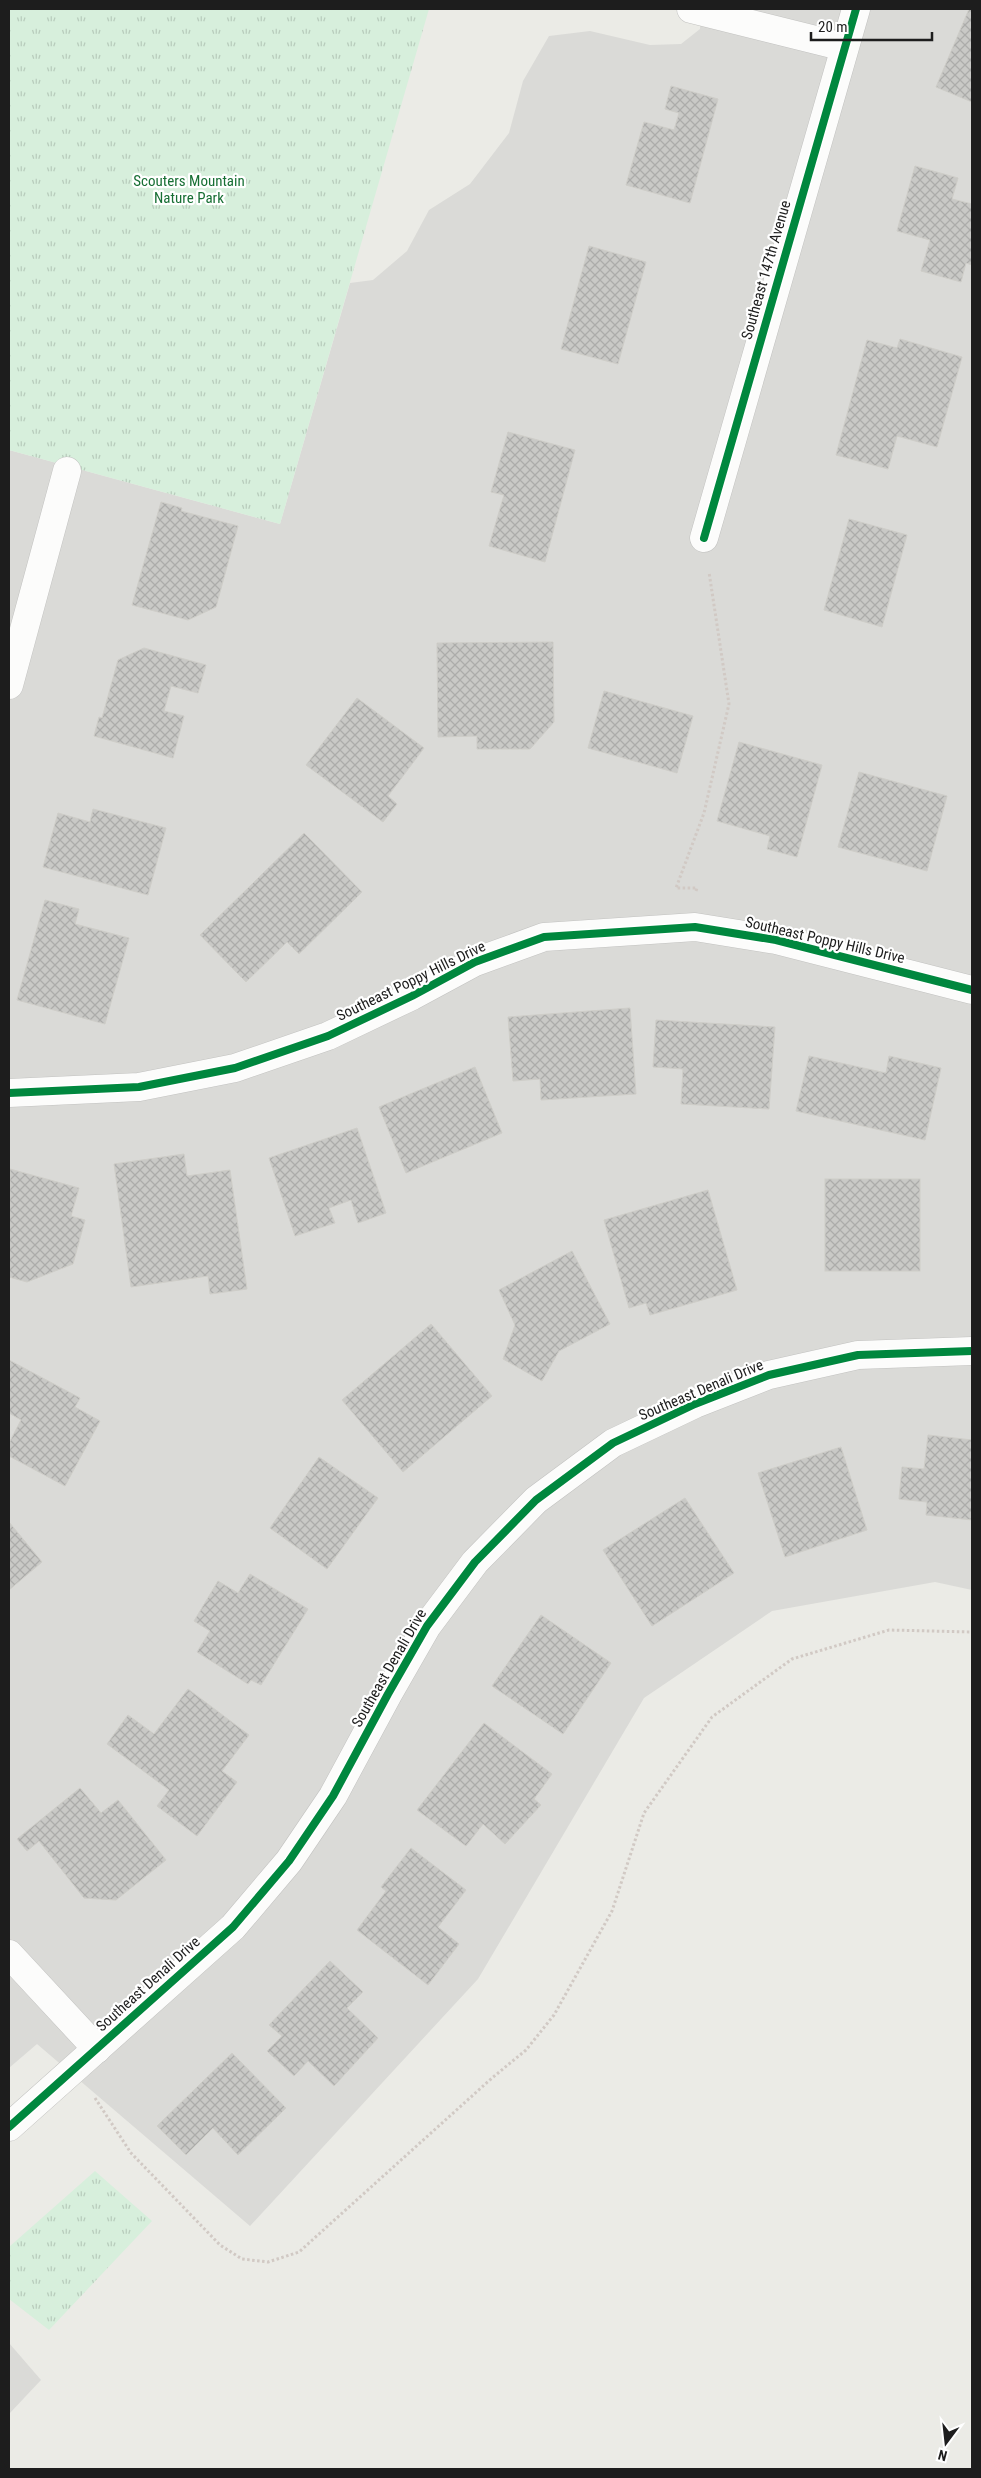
<svg xmlns="http://www.w3.org/2000/svg" width="981" height="2478" font-family="'Roboto Condensed',sans-serif">
<style>
.residential{fill:#dadad7}
.park{fill:url(#park-tufts)}
.building{fill:url(#building-cross-hatch);stroke:#cecdc8}
.lines{fill:none;stroke-linecap:round;stroke-linejoin:round}
.minor-casing{stroke:#c2c2c0;stroke-width:29}
.path{stroke:#d1c9c4;stroke-width:3;stroke-dasharray:2.5 2.5;stroke-linecap:butt}
.minor{stroke:#fcfcfb;stroke-width:28}
.cycleway-casing{stroke:#fff;stroke-width:11}
.cycleway{stroke:#00873e;stroke-width:8}
.labels{text-anchor:middle;stroke-width:4.5;stroke-linejoin:round;paint-order:stroke}
.park-label{font-size:15px;fill:#176f34;stroke:#fff}
.street-label{font-size:15px;fill:#1d1d1d;stroke:#fff}
</style>
<defs>
<pattern id="park-tufts" width="24" height="20" patternUnits="userSpaceOnUse" patternTransform="scale(1.25)"><rect width="24" height="20" fill="#d7efdc"/><path d="M3 7l-1-3M5 7V3M7 7l1-3M15 17l-1-3M17 17v-4M19 17l1-3" fill="none" stroke="#b8ccbc"/></pattern>
<pattern id="building-cross-hatch" width="8" height="8" patternUnits="userSpaceOnUse" patternTransform="scale(1.25)"><rect width="8" height="8" fill="#c9c9c6"/><path d="M0 0l8 8M0 8l8-8" fill="none" stroke="#acacaa"/></pattern>
</defs>
<rect width="100%" height="100%" fill="#ebebe6"/>
<g class="residential">
<polygon points="701,9 972,9 972,1590 935,1582 772,1611 644,1698 478,1979 250,2226 37,2044 9,2068 9,450 280,524 350,283 373,280 407,251 429,210 470,184 509,133 523,81 549,36 590,31 650,45 681,44 700,29"/>
<polygon points="9,2343 41,2380 9,2414"/>
</g>
<g class="park">
<polygon points="9,9 429,9 280,524 9,450"/>
<polygon points="95,2171 152,2221 49,2330 9,2299 9,2247"/>
</g>
<g class="building">
<polygon points="969,9 972,9 972,102 936,87"/>
<polygon points="671,86 718,99 690,203 626,185 644,122 674,130 679,113 665,109"/>
<polygon points="915,166 958,178 952,199 972,204 972,265 966,263 961,282 921,271 930,240 897,231"/>
<polygon points="589,246 646,262 618,364 561,349"/>
<polygon points="900,339 962,357 937,447 897,436 888,469 836,455 867,340 897,348"/>
<polygon points="508,432 575,450 545,562 489,546 504,495 491,492"/>
<polygon points="161,502 182,508 181,511 238,526 216,607 188,620 132,605"/>
<polygon points="849,519 907,535 882,627 824,610"/>
<polygon points="553,642 554,722 530,749 477,749 477,736 438,737 437,643"/>
<polygon points="144,648 206,665 198,693 171,686 164,711 184,716 173,758 94,736 99,717 102,718 118,660"/>
<polygon points="604,691 693,716 677,773 588,748"/>
<polygon points="357,698 424,748 388,796 397,804 383,822 306,765"/>
<polygon points="739,742 822,765 797,857 767,849 770,836 717,821"/>
<polygon points="859,772 947,796 927,871 838,847"/>
<polygon points="93,809 166,828 148,895 43,867 58,813 90,822"/>
<polygon points="304,833 362,892 299,954 287,942 246,982 200,935"/>
<polygon points="45,900 79,909 75,924 129,938 105,1024 17,1000"/>
<polygon points="630,1008 636,1094 541,1100 540,1079 513,1081 508,1017"/>
<polygon points="656,1020 775,1027 769,1109 681,1104 683,1069 653,1067"/>
<polygon points="809,1056 886,1073 889,1056 941,1068 925,1140 796,1111"/>
<polygon points="475,1067 502,1133 406,1173 379,1107"/>
<polygon points="357,1128 386,1213 358,1223 351,1200 329,1208 335,1223 295,1236 269,1158"/>
<polygon points="184,1154 187,1176 230,1170 247,1289 210,1294 208,1276 131,1287 114,1164"/>
<polygon points="10,1169 79,1188 71,1216 85,1220 73,1264 27,1282 9,1277"/>
<rect x="825" y="1179" width="95" height="92"/>
<polygon points="708,1190 737,1290 650,1315 646,1303 629,1308 604,1220"/>
<polygon points="572,1251 610,1324 559,1351 542,1381 503,1359 515,1325 499,1290"/>
<polygon points="431,1324 492,1396 403,1472 342,1400"/>
<polygon points="9,1360 80,1398 75,1407 100,1421 65,1486 9,1456 9,1443 21,1420 9,1413"/>
<polygon points="928,1435 972,1440 972,1520 926,1515 927,1502 899,1499 902,1467 924,1469"/>
<polygon points="841,1447 867,1530 785,1557 758,1473"/>
<polygon points="319,1457 378,1498 327,1569 270,1528"/>
<polygon points="685,1498 734,1573 652,1626 603,1550"/>
<polygon points="9,1522 42,1562 9,1590"/>
<polygon points="250,1574 308,1609 261,1685 251,1680 248,1684 197,1652 210,1631 194,1621 218,1581 238,1593"/>
<polygon points="541,1615 611,1663 563,1734 492,1686"/>
<polygon points="188,1689 249,1735 222,1771 237,1782 197,1836 157,1806 169,1790 107,1744 128,1715 154,1734"/>
<polygon points="484,1723 552,1774 534,1799 541,1805 505,1844 483,1824 466,1846 417,1810"/>
<polygon points="80,1788 101,1813 118,1800 166,1860 116,1900 84,1898 39,1841 27,1851 17,1839"/>
<polygon points="411,1848 466,1890 438,1927 459,1944 428,1985 357,1930 386,1891 381,1887"/>
<polygon points="330,1961 363,1992 347,2008 378,2038 334,2086 308,2061 294,2076 267,2051 282,2036 269,2025"/>
<polygon points="232,2053 286,2108 238,2155 213,2128 186,2155 157,2126"/>
</g>
<g class="lines">
<defs>
<g id="minor">
<polyline points="691,9 844,47"/>
<polyline points="704,538 856,9"/>
<polyline points="9,685 67,471"/>
<polyline points="9,1093 139,1087 235,1068 328,1036 412,996 475,962 544,937 695,927 776,940 972,990"/>
<polyline points="9,1954 97,2049"/>
<polyline points="9,2127 233,1927 289,1861 333,1796 388,1694 427,1626 475,1562 536,1500 613,1443 695,1404 769,1375 858,1355 972,1351"/>
</g>
</defs>
<use href="#minor" class="minor-casing"/>
<g class="path">
<polyline points="696,891 697,888 676,888 704,813 729,704 709,572"/>
<polyline points="95,2098 131,2153 220,2245 242,2259 268,2262 299,2252 492,2078 526,2050 554,2015 612,1911 644,1813 712,1717 792,1659 889,1630 972,1632"/>
</g>
<use href="#minor" class="minor"/>
<defs>
<g id="cycleway">
<polyline points="704,538 856,9"/>
<polyline points="9,1093 139,1087 235,1068 328,1036 412,996 475,962 544,937 695,927 776,940 972,990"/>
<polyline points="9,2127 233,1927 289,1861 333,1796 388,1694 427,1626 475,1562 536,1500 613,1443 695,1404 769,1375 858,1355 972,1351"/>
</g>
</defs>
<use href="#cycleway" class="cycleway-casing"/>
<use href="#cycleway" class="cycleway"/>
</g>
<g class="labels">
<g class="park-label">
<text x="189" y="186">Scouters Mountain<tspan x="189" dy="17">Nature Park</tspan></text>
</g>
<g class="street-label">
<text transform="translate(766 270) rotate(-74)" y="5">Southeast 147th Avenue</text>
<text transform="translate(825 940) rotate(13)" y="5">Southeast Poppy Hills Drive</text>
<text transform="translate(411 981) rotate(-26)" y="5">Southeast Poppy Hills Drive</text>
<text transform="translate(701 1390) rotate(-23)" y="5">Southeast Denali Drive</text>
<text transform="translate(389 1668) rotate(-60)" y="5">Southeast Denali Drive</text>
<text transform="translate(148 1984) rotate(-42)" y="5">Southeast Denali Drive</text>
</g>
</g>
<rect width="981" height="2478" fill="none" stroke="#1d1d1d" stroke-width="20"/>
<g transform="translate(946 2443) rotate(195)" stroke="#ffffff" stroke-width="4" paint-order="stroke">
<path d="M0-4L9 19L0 12L-9 19Z" fill="#1d1d1d"/>
<text y="-8" font-size="14" font-weight="bold" text-anchor="middle" fill="#1d1d1d">N</text>
</g>
<path d="M811 32v8h121v-8" fill="none" stroke="#1d1d1d" stroke-width="2.5"/>
<text x="818" y="32" font-size="15" fill="#1d1d1d" stroke="#ffffff" stroke-width="4" paint-order="stroke">20 m</text>
</svg>
